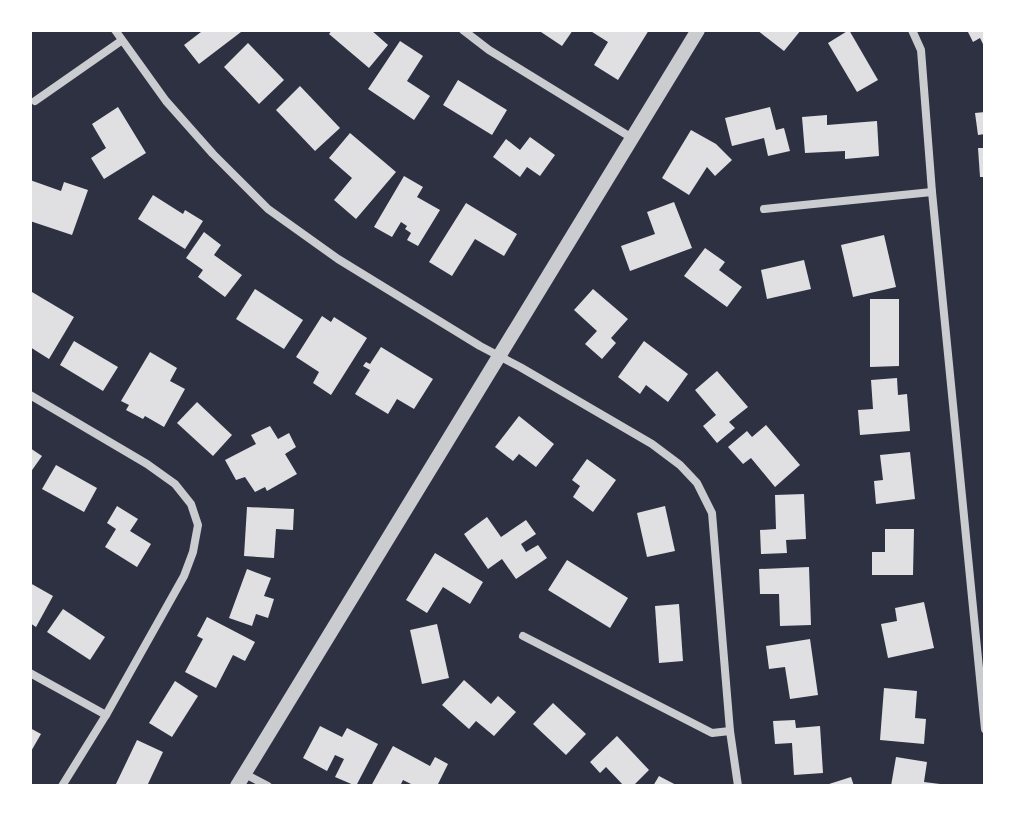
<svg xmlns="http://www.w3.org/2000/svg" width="1015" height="816" font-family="Barlow,sans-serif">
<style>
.building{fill:#e0e0e3}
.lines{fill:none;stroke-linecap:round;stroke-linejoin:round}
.minor{stroke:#caccd0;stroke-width:8}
.tertiary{stroke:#caccd0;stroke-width:14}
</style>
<rect width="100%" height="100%" fill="#2d3142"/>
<g class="building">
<polygon points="199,30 239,30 241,32 199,64 184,45 201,32"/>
<polygon points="332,30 371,30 388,45 369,68 329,34"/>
<polygon points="542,30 573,30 562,46 541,32"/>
<polygon points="589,30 649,30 618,80 594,65 608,42"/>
<polygon points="757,30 801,30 784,51"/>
<polygon points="849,30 878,80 857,92 828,43"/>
<polygon points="967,30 985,30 985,48 980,38 973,42"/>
<polygon points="400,41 423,56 407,81 430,96 414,120 368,89"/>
<polygon points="248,43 284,80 259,104 224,67"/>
<polygon points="458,80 507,110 492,135 443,105"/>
<polygon points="300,86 340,128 315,151 276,110"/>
<polygon points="118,107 146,153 104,179 91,158 106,148 92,124"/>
<polygon points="770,107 776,130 784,128 790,151 768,156 764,138 732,146 725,118"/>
<polygon points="985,112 985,134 978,135 975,113"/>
<polygon points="827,115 827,125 877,121 879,156 845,159 845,151 805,153 802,117"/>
<polygon points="691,130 716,144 732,160 715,176 707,167 689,195 662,178"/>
<polygon points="350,133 396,172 356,219 334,200 352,178 329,158"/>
<polygon points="530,137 555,155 540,176 527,167 520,177 493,157 506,139 520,150"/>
<polygon points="978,148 985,148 985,177 980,177"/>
<polygon points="404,176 423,187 417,197 440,210 418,246 407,240 411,233 405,229 407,226 401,222 392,237 374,227"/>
<polygon points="30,180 61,191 64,182 88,190 72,235 30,221"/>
<polygon points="153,195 183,214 185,210 203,221 185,249 138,219"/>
<polygon points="674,202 692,248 630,271 621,246 655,234 647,212"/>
<polygon points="466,203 517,234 504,256 475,239 452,276 429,262"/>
<polygon points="204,232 221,245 214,255 242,275 225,297 198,277 203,270 186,258"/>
<polygon points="884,235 896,287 853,297 841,245"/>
<polygon points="705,248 725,262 719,270 742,287 727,307 684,276"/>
<polygon points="804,260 811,289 767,299 761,270"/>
<polygon points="255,289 303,320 284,349 236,319"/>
<polygon points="593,289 628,319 611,338 616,343 602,359 585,344 597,331 574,310"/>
<polygon points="32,292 74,317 49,359 30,347 30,296"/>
<polygon points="870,299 899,299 899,366 870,367"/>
<polygon points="322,316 331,322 334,317 367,338 331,395 313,383 319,372 296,357"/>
<polygon points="74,341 118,367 103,391 60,365"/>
<polygon points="644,341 688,374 668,402 646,385 640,394 618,377"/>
<polygon points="381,347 433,379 414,409 397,399 388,414 355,394 370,370 363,366 366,362 370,364"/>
<polygon points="150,352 177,368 170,381 185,389 164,427 145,416 143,419 126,410 129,405 121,401"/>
<polygon points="717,371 748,407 729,422 735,428 717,443 703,426 716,415 695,390"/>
<polygon points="897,378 898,395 907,394 910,431 860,435 858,410 873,409 871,380"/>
<polygon points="197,402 232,435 213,456 177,423"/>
<polygon points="519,416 554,444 536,467 519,454 513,461 495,447"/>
<polygon points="766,425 800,465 775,487 751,458 743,464 728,447 747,431 752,437"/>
<polygon points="270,426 278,439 289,433 296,447 285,454 297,474 267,491 265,487 255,492 245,477 236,480 225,460 256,444 251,435"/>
<polygon points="30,448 42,456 30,473"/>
<polygon points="910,452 915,499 876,504 874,481 883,480 880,455"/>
<polygon points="587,459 616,480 593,512 573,497 580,486 572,480"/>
<polygon points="56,465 97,488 84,512 42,489"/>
<polygon points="804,494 806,539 786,540 787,553 761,554 760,530 776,529 775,495"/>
<polygon points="117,506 138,519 130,531 151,544 137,567 105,547 116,529 107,523"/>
<polygon points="665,506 675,551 647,557 637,513"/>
<polygon points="247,507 294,509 293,530 276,529 274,558 244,556"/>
<polygon points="487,517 501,537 526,520 536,534 521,544 526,552 538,545 547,558 516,579 502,559 488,569 464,534"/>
<polygon points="885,529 914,529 913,575 872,575 872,552 885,552"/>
<polygon points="435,553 483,582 470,604 443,587 427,613 406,600"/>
<polygon points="567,560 628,598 610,628 548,590"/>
<polygon points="809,567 811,625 780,626 779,594 760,594 759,569"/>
<polygon points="247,569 271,578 264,596 274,599 268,618 256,614 252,626 229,618"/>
<polygon points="30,583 53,596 36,627 30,623"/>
<polygon points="924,602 934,648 888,658 881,624 897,621 895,608"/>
<polygon points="679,604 683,661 659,663 655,606"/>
<polygon points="63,609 105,637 90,660 47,632"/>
<polygon points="207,617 255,642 245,661 233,655 216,688 185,672 203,639 197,636"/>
<polygon points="437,624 449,678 422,684 410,630"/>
<polygon points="810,639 818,695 790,699 785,667 769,669 766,646"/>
<polygon points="464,680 491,704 498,696 516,712 494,736 476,721 469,729 442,705"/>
<polygon points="175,681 198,696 172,737 149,723"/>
<polygon points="884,688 917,691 915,718 926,719 924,744 880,740"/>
<polygon points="553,703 586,734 566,755 533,724"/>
<polygon points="795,720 796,728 820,726 823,773 794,775 792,743 775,744 773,721"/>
<polygon points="320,726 342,737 347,728 378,744 356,786 335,777 344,759 335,755 327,771 303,758"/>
<polygon points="30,728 41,734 30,753"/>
<polygon points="617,736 649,770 633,786 624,786 606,767 600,773 590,762"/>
<polygon points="137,740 163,752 147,786 115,786"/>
<polygon points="393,746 430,766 435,757 448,764 437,786 415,786 403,780 400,786 371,786"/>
<polygon points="896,757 927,762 924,782 940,784 940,786 891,786"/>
<polygon points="659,776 678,786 653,786"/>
<polygon points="851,777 854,786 826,786 826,785"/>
</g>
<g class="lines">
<g class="minor">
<polyline points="115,30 166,101 213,154 268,209 338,259 480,346 520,367 652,444 680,465 697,483 712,513 730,731 738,786"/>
<polyline points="463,30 489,50 632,138"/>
<polyline points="912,30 921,50 932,192 985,729"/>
<polyline points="35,101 121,41"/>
<polyline points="764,209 932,192"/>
<polyline points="30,395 147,464 175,484 191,504 198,525 193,552 184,576 106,715 62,786"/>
<polyline points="523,636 712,733 730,731"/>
<polyline points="30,673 106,715"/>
<polyline points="245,774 268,786"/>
</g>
<polyline class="tertiary" points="237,786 698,30"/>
</g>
<rect width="1015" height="816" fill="none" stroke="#ffffff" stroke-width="64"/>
</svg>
